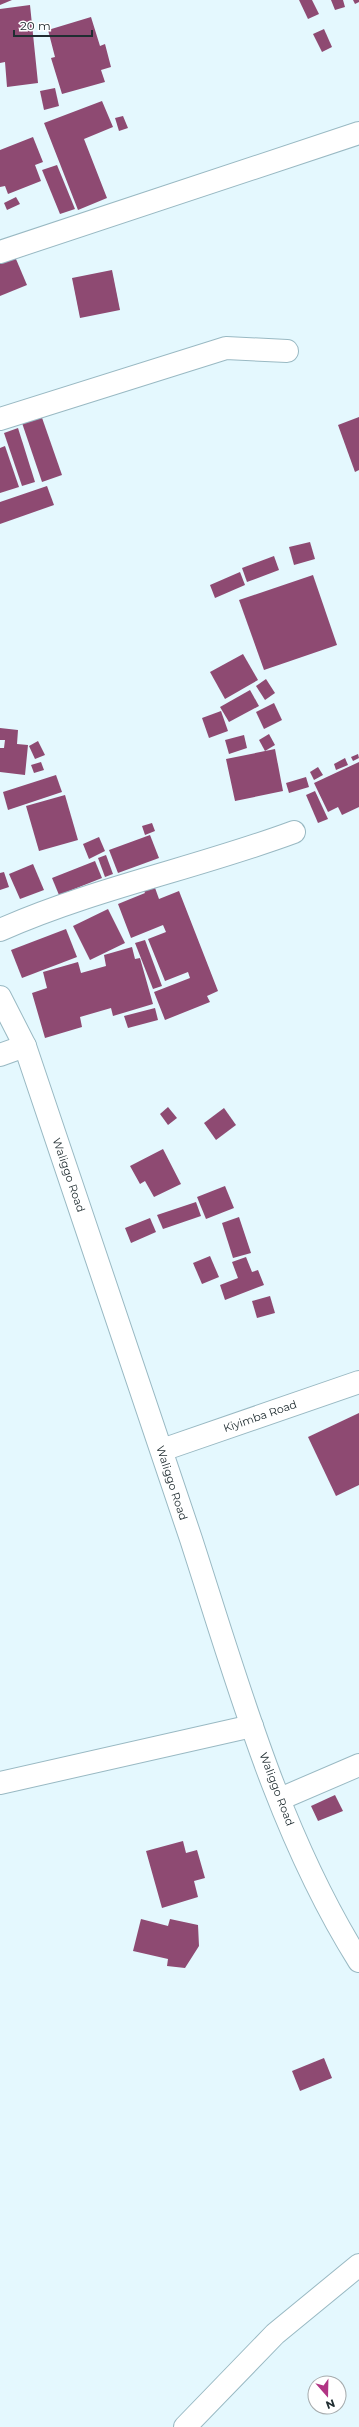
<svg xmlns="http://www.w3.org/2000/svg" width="359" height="2427" font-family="Montserrat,sans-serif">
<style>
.building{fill:#8e4a72}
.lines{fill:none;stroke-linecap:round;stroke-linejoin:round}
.minor-casing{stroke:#99b9c3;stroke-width:24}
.minor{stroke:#fff;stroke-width:22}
.labels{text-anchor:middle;stroke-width:4;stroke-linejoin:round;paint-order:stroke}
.street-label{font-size:11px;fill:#202d31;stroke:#fff}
</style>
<rect width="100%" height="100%" fill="#e4f8fe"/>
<g class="building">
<polygon points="0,0 12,0 0,5"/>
<polygon points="299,0 312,0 319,14 308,19"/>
<polygon points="331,0 343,0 345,7 335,10"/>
<polygon points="353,0 359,0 359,2 355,4"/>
<polygon points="30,5 38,83 7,87 5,62 0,63 0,9"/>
<polygon points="91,17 100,46 105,44 111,67 101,70 105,82 62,94 51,58 55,57 48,30"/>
<polygon points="324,29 332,47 322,52 313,34"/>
<polygon points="55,88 59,106 44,110 40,91"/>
<polygon points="102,101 113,127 84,139 107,198 78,210 44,123"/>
<polygon points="123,116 128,128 119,131 115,118"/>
<polygon points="33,137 43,162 35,165 41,181 8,194 5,186 0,187 0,150"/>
<polygon points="57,165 75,209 60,214 42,170"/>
<polygon points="16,197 20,204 7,210 4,203"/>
<polygon points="13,252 27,285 0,296 0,257"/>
<polygon points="112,270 120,310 80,318 72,278"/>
<polygon points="40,412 62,475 42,482 21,420"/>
<polygon points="359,417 359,470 355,472 338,425"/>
<polygon points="18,428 35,482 22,486 4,433"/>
<polygon points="5,446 19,487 0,493 0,448"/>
<polygon points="47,486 54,505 0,524 0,502"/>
<polygon points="310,542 315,559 294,565 289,547"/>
<polygon points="274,556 279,570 247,582 242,568"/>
<polygon points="240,572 245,585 215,598 210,585"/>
<polygon points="313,575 337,645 264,670 239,600"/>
<polygon points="243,654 258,680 225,699 210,672"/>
<polygon points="266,679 275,693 265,700 256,686"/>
<polygon points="250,690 259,706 229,722 220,707"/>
<polygon points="274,703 282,720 264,729 256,712"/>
<polygon points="221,711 228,731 209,738 202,718"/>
<polygon points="0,728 18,730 17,744 28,745 25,775 0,772 0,748 4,748 5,740 0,740"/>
<polygon points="269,734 275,745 265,751 259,740"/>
<polygon points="244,735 247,748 229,754 225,740"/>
<polygon points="38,741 45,755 35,759 29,746"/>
<polygon points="275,749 283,791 235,801 226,759"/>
<polygon points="358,754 359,758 353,761 351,757"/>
<polygon points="345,758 348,765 336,770 334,764"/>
<polygon points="41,762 44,770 34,773 31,765"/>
<polygon points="359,762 359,807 342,815 338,807 328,812 314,783"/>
<polygon points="318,767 323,775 314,780 310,772"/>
<polygon points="56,775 62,792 8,810 3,792"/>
<polygon points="306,777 309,787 289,793 286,783"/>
<polygon points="315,791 328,819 318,823 306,795"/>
<polygon points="65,795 78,840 39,851 26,806"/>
<polygon points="152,823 155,831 145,835 142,826"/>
<polygon points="150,835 159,858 118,873 109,850"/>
<polygon points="99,837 105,851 89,859 83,844"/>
<polygon points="106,855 113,874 105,877 98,858"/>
<polygon points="95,861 102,878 59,895 52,878"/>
<polygon points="33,864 44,890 20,899 9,874"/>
<polygon points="4,872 9,887 0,890 0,873"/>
<polygon points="154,885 159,899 179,891 218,991 207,996 210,1002 165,1020 154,992 190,978 188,972 165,981 148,939 166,932 163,925 131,938 118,904 145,893 143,889"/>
<polygon points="108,909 125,943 90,960 73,926"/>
<polygon points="66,929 77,957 22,978 11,950"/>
<polygon points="145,940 162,986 153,989 135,943"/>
<polygon points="132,947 135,959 140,958 153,1004 113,1016 111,1008 80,1017 82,1027 45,1038 32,993 47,988 43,972 78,962 81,973 106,966 104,955"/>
<polygon points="155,1008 158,1020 128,1028 124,1016"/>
<polygon points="168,1107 177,1118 168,1125 160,1114"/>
<polygon points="224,1108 236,1125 216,1140 204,1123"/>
<polygon points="163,1149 181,1184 154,1197 145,1181 140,1184 130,1166"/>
<polygon points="225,1186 234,1208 206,1219 197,1197"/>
<polygon points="196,1202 201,1216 163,1229 157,1215"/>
<polygon points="239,1217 251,1253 233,1258 222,1223"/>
<polygon points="150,1218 156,1232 131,1243 125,1228"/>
<polygon points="210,1256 219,1277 202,1284 193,1263"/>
<polygon points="246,1257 252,1272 258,1270 264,1285 225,1300 220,1285 238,1278 232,1262"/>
<polygon points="270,1296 275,1313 257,1318 252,1301"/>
<polygon points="359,1413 359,1485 336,1496 308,1437"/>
<polygon points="335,1795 343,1811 318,1821 311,1806"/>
<polygon points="183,1841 186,1853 197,1850 205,1878 194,1881 198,1897 162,1908 146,1851"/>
<polygon points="141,1919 168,1926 170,1919 198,1925 199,1946 185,1968 167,1966 168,1959 133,1951"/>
<polygon points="324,2058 332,2078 300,2091 292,2071"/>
</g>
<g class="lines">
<defs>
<g id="minor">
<polyline points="0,252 359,133"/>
<polyline points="0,419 226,348 287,351"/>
<path d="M0,930C95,888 197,868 294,832"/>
<path d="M0,997L25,1046C81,1210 137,1374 191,1539C237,1681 279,1834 359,1961"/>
<polyline points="0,1055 25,1046"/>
<polyline points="162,1450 359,1382"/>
<polyline points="0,1783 252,1726"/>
<polyline points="280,1799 359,1765"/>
<polyline points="185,2427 275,2334 359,2265"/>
</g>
</defs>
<use href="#minor" class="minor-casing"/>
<use href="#minor" class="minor"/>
</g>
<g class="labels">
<g class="street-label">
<text transform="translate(69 1175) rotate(71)" y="4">Waliggo Road</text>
<text transform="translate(260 1416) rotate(-19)" y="4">Kiyimba Road</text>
<text transform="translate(172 1483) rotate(72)" y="4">Waliggo Road</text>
<text transform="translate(277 1789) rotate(69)" y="4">Waliggo Road</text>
</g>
</g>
<g transform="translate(327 2395) rotate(160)"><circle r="19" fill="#ffffff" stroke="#a6abad"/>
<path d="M0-3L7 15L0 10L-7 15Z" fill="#b13484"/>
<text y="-6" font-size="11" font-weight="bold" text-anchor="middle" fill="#202d31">N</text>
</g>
<path d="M14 30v6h78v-6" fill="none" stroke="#202d31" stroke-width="2"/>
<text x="20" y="30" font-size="12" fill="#202d31" stroke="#ffffff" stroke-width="3" paint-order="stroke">20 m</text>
</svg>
